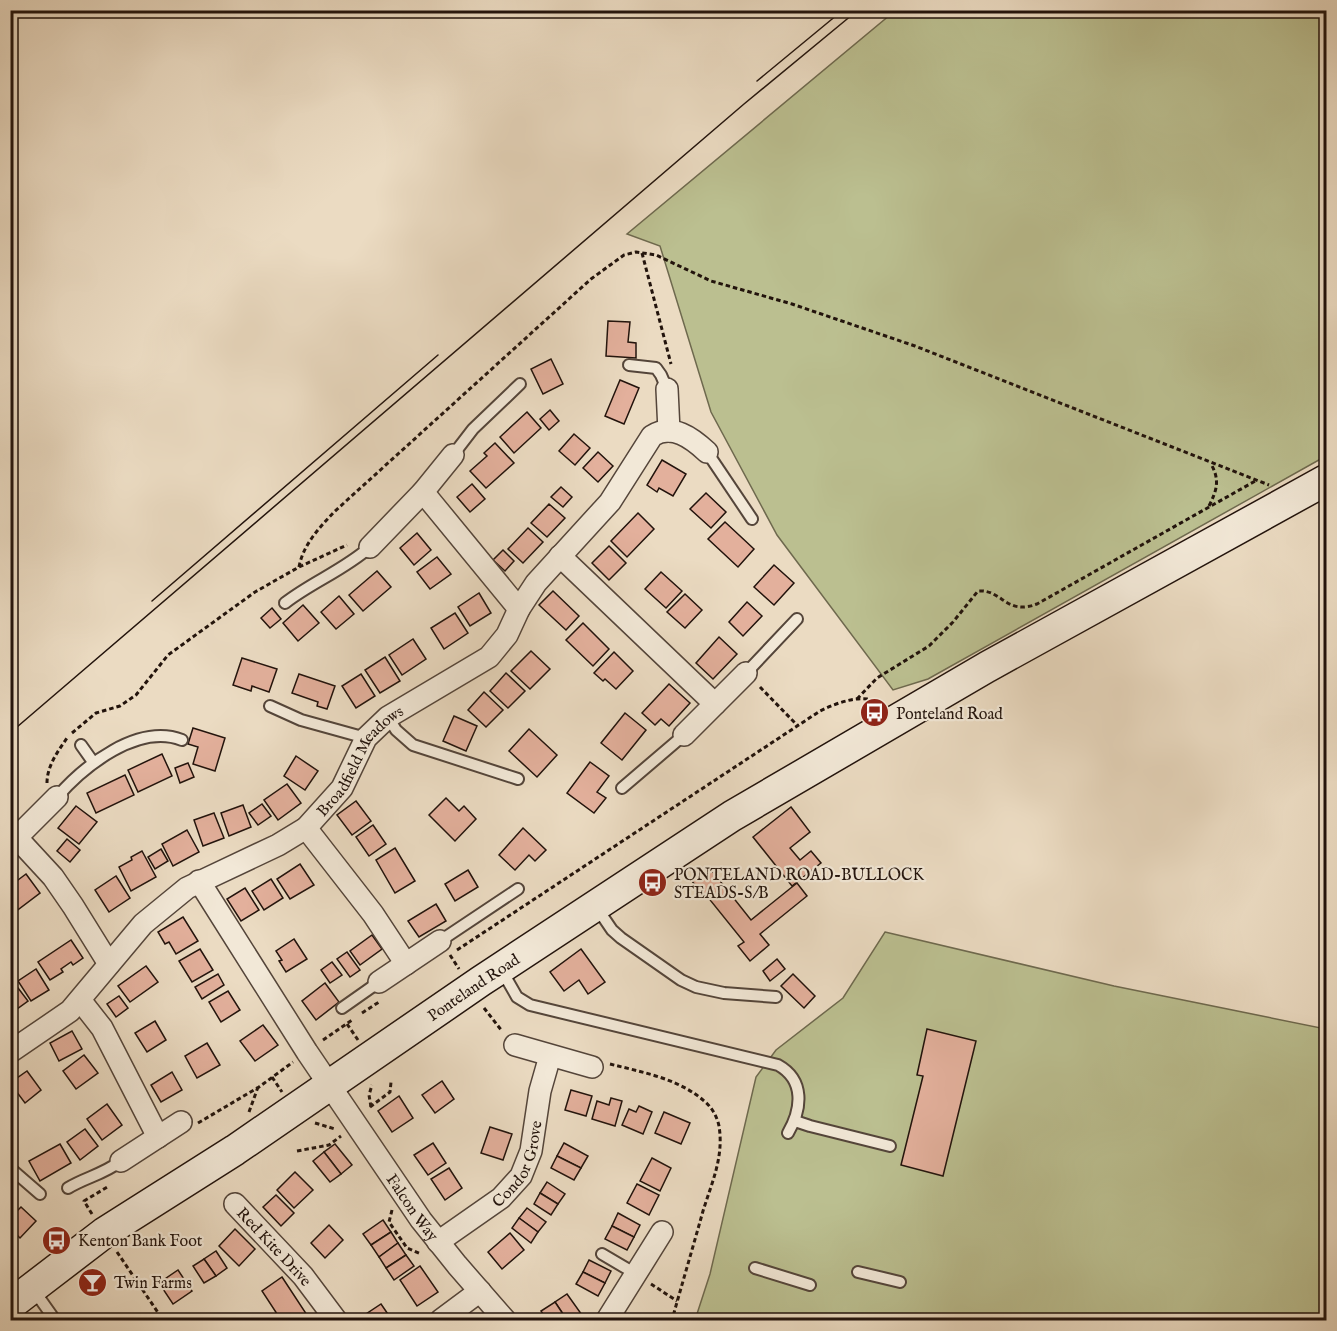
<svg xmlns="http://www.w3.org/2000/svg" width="1337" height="1331" font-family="'IM FELL English',serif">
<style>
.green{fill:#bbbf90;stroke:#6e694e;stroke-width:1.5}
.building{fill:#e3b09c;stroke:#22130c;stroke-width:1.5}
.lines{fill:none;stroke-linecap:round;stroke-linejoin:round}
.service-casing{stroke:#54453a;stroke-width:14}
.minor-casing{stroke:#54453a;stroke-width:24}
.secondary-casing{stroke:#22130c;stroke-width:33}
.path{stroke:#22130c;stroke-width:3;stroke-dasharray:4.5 3;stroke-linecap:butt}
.service{stroke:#f2e8d7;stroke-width:10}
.minor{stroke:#f2e8d7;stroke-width:21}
.secondary{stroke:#f2e8d7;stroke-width:30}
.tram{stroke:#22130c;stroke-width:1.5}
.labels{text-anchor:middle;stroke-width:4.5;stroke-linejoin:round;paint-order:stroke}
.poi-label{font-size:16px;fill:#22130c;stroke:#f2e8d7;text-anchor:start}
.street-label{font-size:16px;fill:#22130c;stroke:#f2e8d7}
</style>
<rect width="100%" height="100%" fill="#ebdbc2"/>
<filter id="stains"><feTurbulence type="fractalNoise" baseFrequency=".00333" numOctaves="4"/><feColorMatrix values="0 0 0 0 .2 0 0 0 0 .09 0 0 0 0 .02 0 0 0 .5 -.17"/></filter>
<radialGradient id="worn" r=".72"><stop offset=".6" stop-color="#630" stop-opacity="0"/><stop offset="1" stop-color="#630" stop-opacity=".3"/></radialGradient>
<g class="green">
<polygon points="896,10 1326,11 1326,456 928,679 893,690 777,535 711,412 660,246 627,234"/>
<polygon points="885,932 1114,986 1326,1029 1326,1320 695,1320 710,1274 756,1077 776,1050 843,998"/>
</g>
<g class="building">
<polygon points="608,321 630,322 628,342 636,343 636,358 606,356"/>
<polygon points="551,359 563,384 543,394 531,369"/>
<polygon points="620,380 639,388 624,424 605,416"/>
<polygon points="550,410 559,421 549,430 540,419"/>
<polygon points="527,412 541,428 514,453 500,437"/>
<polygon points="574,434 590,448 575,465 559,451"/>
<polygon points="495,443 514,463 486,488 470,471 487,456 484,453"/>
<polygon points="598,452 613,466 598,482 583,468"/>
<polygon points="662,460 686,474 673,496 659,488 657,492 647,485"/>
<polygon points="472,484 485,499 470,512 457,497"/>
<polygon points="561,487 572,497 563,507 551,497"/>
<polygon points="706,493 726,512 711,528 690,509"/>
<polygon points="549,504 565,518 547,537 531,523"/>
<polygon points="638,513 654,529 627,557 611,541"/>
<polygon points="725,522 754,549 738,567 708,539"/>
<polygon points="528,528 543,542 523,563 508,549"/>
<polygon points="417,533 431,550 414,565 400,548"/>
<polygon points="609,546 626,563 609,580 592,563"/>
<polygon points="503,550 514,561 505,571 493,560"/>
<polygon points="437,557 451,574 430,589 417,572"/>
<polygon points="774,565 794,583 774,605 754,587"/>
<polygon points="377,571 391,587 363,611 349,595"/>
<polygon points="661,572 682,591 666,608 645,589"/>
<polygon points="553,591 579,616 566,630 539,605"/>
<polygon points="479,593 491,613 470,626 458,607"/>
<polygon points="685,594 702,610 685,628 667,612"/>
<polygon points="339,596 354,614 336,629 321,612"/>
<polygon points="747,602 762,616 743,636 729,622"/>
<polygon points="303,605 319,623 298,641 283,623"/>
<polygon points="272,608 281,619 270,628 261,618"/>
<polygon points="455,613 468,633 444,649 431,628"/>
<polygon points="583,623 609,649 593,666 566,640"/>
<polygon points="719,637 737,654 713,679 696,663"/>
<polygon points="413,639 426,659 402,675 389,655"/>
<polygon points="531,651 550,669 530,689 511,671"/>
<polygon points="614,652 633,671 616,689 605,679 603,681 594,673"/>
<polygon points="385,657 400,681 380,693 365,670"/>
<polygon points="242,658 277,669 269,692 252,686 251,691 233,685"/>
<polygon points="506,673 525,691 508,708 490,691"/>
<polygon points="299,674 335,686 327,709 317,706 318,702 292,693"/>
<polygon points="361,674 375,696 356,708 342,686"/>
<polygon points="669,684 690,703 669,726 661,719 655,725 642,713"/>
<polygon points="484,692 503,710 486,727 468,710"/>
<polygon points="625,713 646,730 622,760 601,743"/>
<polygon points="454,716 477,726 466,751 443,741"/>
<polygon points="193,728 225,738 215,771 193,764 198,747 188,744"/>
<polygon points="529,729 557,755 537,777 509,751"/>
<polygon points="162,754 172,776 138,792 128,770"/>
<polygon points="296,756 318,771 305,790 284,776"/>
<polygon points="590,762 609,776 597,792 606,798 594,813 567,793"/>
<polygon points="188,763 194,777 180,783 175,768"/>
<polygon points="125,775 134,795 96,813 87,793"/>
<polygon points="287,784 301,803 278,820 264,800"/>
<polygon points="446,798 459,811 464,806 476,819 455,841 429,815"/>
<polygon points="356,801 371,821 352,835 337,815"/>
<polygon points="262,804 271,816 258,825 249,813"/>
<polygon points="243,805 251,827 229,836 221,813"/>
<polygon points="76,806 97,822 79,844 58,828"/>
<polygon points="791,807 810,832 790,848 800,860 811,851 821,863 792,886 753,837"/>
<polygon points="214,813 224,838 203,846 194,820"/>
<polygon points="373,825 386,844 369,856 356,837"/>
<polygon points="523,828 546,850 535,861 529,855 515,870 499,855"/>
<polygon points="187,830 199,852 173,866 162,844"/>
<polygon points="67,839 80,850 70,862 57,851"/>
<polygon points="395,848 415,881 395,893 376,860"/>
<polygon points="161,849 168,861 155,869 148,857"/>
<polygon points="142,851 156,877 131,891 119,867 132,860 131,857"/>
<polygon points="300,864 314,885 290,899 277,879"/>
<polygon points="709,867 751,920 797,883 807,896 760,934 769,945 750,961 738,946 744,942 707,896 705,898 692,881"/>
<polygon points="468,870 478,887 455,901 445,884"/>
<polygon points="26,874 40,893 11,915 10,886"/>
<polygon points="116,876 130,898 109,912 95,890"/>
<polygon points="271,879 283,898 264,910 252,891"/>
<polygon points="245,888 259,910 241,921 227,899"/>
<polygon points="436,904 446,921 419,937 408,921"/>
<polygon points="183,917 198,941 176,954 169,942 165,944 158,932"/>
<polygon points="372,935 382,949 360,965 350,951"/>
<polygon points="294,939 307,959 286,972 279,961 282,960 276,951"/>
<polygon points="71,940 83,958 73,965 71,962 61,969 63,972 50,980 38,962"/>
<polygon points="200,949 213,970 192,982 179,961"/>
<polygon points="581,949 605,982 588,994 579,980 564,991 550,972"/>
<polygon points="347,952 360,970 350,977 337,959"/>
<polygon points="777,959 785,969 770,981 763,971"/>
<polygon points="332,962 342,975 330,983 321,970"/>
<polygon points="146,966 158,982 130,1002 118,986"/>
<polygon points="36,969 49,990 31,1001 18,981"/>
<polygon points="218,974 224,985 202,999 195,987"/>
<polygon points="793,974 815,996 804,1008 781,986"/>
<polygon points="325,983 339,1002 316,1020 302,1001"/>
<polygon points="15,984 28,1001 10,1014 10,988"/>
<polygon points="228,991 240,1010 221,1022 209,1002"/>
<polygon points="119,996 128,1008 116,1017 107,1004"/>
<polygon points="155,1021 166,1040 147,1052 135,1033"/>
<polygon points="263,1025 278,1045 255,1061 240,1041"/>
<polygon points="927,1029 976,1041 943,1176 901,1165 923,1076 917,1075"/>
<polygon points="72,1031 82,1049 59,1061 50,1043"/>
<polygon points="207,1043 220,1065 197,1078 185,1056"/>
<polygon points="84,1055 98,1073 76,1089 63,1071"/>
<polygon points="27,1071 41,1090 25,1103 10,1083"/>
<polygon points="172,1072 182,1090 161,1102 151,1085"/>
<polygon points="442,1081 454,1099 435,1113 422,1095"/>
<polygon points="571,1090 592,1096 586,1116 565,1110"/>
<polygon points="399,1096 413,1118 392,1132 378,1111"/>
<polygon points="611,1098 622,1101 615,1126 592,1119 597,1101 609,1105"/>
<polygon points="107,1104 122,1125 102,1140 87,1119"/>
<polygon points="639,1106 652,1112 643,1134 622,1125 629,1109 636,1112"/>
<polygon points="664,1112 690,1123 681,1144 655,1133"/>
<polygon points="490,1127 512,1134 503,1160 481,1153"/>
<polygon points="85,1129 98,1146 80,1160 67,1142"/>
<polygon points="433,1143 446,1163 428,1175 414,1155"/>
<polygon points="564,1143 588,1156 581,1168 557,1156"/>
<polygon points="60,1144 71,1163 40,1181 29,1161"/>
<polygon points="335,1144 352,1165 341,1174 324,1152"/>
<polygon points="324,1152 341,1174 330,1182 313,1161"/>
<polygon points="557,1156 581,1168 574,1180 551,1168"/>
<polygon points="652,1158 671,1168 660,1191 640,1181"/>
<polygon points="449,1168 462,1188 445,1200 431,1179"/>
<polygon points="295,1172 313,1190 294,1208 277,1190"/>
<polygon points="547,1182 565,1194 558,1204 540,1193"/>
<polygon points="637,1184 659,1195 649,1215 627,1203"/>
<polygon points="540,1193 558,1204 551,1215 534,1204"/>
<polygon points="276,1195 294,1213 281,1226 263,1207"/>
<polygon points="21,1207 36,1221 20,1238 10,1228 10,1218"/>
<polygon points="527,1208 546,1222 538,1232 519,1218"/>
<polygon points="618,1213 640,1225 634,1237 612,1226"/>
<polygon points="519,1218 538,1232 531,1243 512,1228"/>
<polygon points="383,1220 391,1232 371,1245 363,1234"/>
<polygon points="329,1225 343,1240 325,1258 311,1243"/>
<polygon points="612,1226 634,1237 627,1250 605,1239"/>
<polygon points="235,1229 255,1249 239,1266 219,1246"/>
<polygon points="391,1232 398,1243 379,1257 371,1245"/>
<polygon points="510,1233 524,1250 502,1269 488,1252"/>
<polygon points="398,1243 406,1255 386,1268 379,1257"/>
<polygon points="216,1251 227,1268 216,1276 204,1259"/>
<polygon points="406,1255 414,1266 394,1280 386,1268"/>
<polygon points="204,1259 216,1276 204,1283 193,1266"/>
<polygon points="589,1260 611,1271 605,1283 583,1272"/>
<polygon points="420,1266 438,1292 417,1306 400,1280"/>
<polygon points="178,1270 192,1291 173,1304 159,1283"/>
<polygon points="583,1272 605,1283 598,1296 576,1284"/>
<polygon points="282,1277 307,1315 300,1320 281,1320 262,1291"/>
<polygon points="567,1294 582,1315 574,1320 567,1320 555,1302"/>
<polygon points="555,1302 567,1320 547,1320 541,1311"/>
<polygon points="381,1304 392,1320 366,1320 363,1316"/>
</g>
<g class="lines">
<defs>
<g id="service">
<polyline points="629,365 656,368 661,375 667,389"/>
<polyline points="707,452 752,519"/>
<polyline points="453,455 473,429 520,384"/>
<path d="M285,603C312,582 344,570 370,547"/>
<polyline points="746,673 797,619"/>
<polyline points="270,706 301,720 366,738"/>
<polyline points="388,717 396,730 413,745 518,779"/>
<polyline points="81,745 93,762"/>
<polyline points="622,788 684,735"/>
<path d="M57,797C84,766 138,723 182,740"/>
<polyline points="597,908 612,930 621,938 681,980 696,987 724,993 776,997"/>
<polyline points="440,941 518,889"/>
<path d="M501,969L517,997L530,1005L778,1065C805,1080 802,1109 788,1133"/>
<polyline points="342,1008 379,982"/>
<polyline points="795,1121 810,1126 890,1146"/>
<polyline points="10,1168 40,1194"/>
<path d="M68,1188C86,1177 102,1175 121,1161"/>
<polyline points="602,1254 636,1274"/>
<polyline points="755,1268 810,1285"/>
<polyline points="858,1272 900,1282"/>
<polyline points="33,1289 55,1320"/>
</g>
<g id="minor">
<polyline points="667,389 669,431"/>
<polyline points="423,492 519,609"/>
<polyline points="370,547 423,492 453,455"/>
<polyline points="560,556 715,704"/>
<polyline points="684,735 746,673"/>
<polyline points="306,828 373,914 406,964"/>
<polyline points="17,838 53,877 73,906 109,964"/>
<polyline points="10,844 57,797"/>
<path id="s1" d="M199,881L307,1052L421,1220L457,1265L505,1320"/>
<polyline points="379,982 440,941"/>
<polyline points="80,1000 102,1028 158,1137"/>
<polyline points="515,1045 592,1067"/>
<path id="s2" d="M10,1052L70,1011L143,924L187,888L278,845L306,828L342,788L366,738L388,717L489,657L507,635L519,609L536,583L610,502L652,436C672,423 692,438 707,452"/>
<polyline points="121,1161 181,1122"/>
<path id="s3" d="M235,1204L303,1276L336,1320"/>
<path id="s4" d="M438,1242L501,1198L521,1176L531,1151L540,1091L550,1056"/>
<polyline points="441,1320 480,1291"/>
<polyline points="607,1320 662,1232"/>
</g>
<g id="secondary">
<path id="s5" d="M10,1305L104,1233L235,1150L481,981L732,816L987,667L1326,480"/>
</g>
</defs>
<use href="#service" class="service-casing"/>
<use href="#minor" class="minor-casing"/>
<use href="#secondary" class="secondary-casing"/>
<g class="path">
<polyline points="642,253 671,364"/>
<path d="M1209,506C1217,490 1220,480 1211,464"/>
<path d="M299,567C303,545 319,528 334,512L591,279L624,255L636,252L656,255L711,281L792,304L915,346L1269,485"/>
<polyline points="760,687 798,726"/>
<path d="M857,699L877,678L929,646L953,622L978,591C1002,589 1006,616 1037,604L1257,480"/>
<polyline points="72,733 96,713 120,706 136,695 168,655 255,592 299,567 347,545"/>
<path d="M47,783C47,766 58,751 67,738"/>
<path d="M457,950L820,711C839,702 860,694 880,702"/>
<polyline points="450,955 459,969"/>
<polyline points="484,1008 502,1031"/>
<polyline points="362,1013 379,1002"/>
<polyline points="347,1024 358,1040"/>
<polyline points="323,1040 352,1020"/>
<path d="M610,1064C641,1072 677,1078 703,1100C711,1106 717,1116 719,1126C724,1157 712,1182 703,1211C693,1247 682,1284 672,1320"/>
<polyline points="272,1077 282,1092"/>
<polyline points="370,1107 390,1092 391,1082"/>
<polyline points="371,1107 369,1095 372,1085"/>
<polyline points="249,1112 258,1087"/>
<polyline points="198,1123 259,1087 293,1062"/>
<polyline points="315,1123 335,1129"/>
<polyline points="297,1151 329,1145 341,1136"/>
<polyline points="392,1210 389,1222 407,1248 421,1254"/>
<polyline points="92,1214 84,1201 109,1186"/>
<polyline points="117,1252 163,1320"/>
<polyline points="651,1284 677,1301"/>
</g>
<use href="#service" class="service"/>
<use href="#minor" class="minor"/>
<use href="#secondary" class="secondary"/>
<g class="tram">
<polyline points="757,81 843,10"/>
<polyline points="152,601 438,355"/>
<polyline points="10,733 744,104 858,10"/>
</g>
</g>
<defs>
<symbol id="bus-disc" viewBox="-11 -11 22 22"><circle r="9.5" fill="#8f2418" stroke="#f2e8d7"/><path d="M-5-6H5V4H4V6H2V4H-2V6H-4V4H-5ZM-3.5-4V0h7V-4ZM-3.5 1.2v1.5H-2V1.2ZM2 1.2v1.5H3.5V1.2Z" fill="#fff"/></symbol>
<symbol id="bar-disc" viewBox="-11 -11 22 22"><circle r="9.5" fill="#8f2418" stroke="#f2e8d7"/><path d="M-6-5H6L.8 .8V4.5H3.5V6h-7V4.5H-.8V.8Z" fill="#fff"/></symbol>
</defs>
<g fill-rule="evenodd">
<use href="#bus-disc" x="858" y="696" width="33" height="33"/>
<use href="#bus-disc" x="636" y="866" width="33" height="33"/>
<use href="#bus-disc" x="40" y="1224" width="33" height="33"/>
<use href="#bar-disc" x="76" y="1266" width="33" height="33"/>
</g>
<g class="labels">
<g class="poi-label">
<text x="896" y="719">Ponteland Road</text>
<text x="674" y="880">PONTELAND ROAD-BULLOCK<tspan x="674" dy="18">STEADS-S/B</tspan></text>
<text x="78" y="1246">Kenton Bank Foot</text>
<text x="114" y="1288">Twin Farms</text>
</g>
<g class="street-label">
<text dy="6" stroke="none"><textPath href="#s2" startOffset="464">Broadfield Meadows</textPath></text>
<text dy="6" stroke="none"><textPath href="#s5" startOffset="562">Ponteland Road</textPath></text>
<text dy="6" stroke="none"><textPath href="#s4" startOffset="116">Condor Grove</textPath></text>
<text dy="6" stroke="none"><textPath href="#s1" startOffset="390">Falcon Way</textPath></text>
<text dy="6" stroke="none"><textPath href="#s3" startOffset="58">Red Kite Drive</textPath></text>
</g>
</g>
<rect width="1337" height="1331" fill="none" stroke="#ebdbc2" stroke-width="36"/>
<rect x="12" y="12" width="1313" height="1307" fill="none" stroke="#22130c" stroke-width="3"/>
<rect x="18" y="18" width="1301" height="1295" fill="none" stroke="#22130c" stroke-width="1.5"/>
<rect width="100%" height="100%" filter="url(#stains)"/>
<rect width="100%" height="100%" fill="url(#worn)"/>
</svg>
